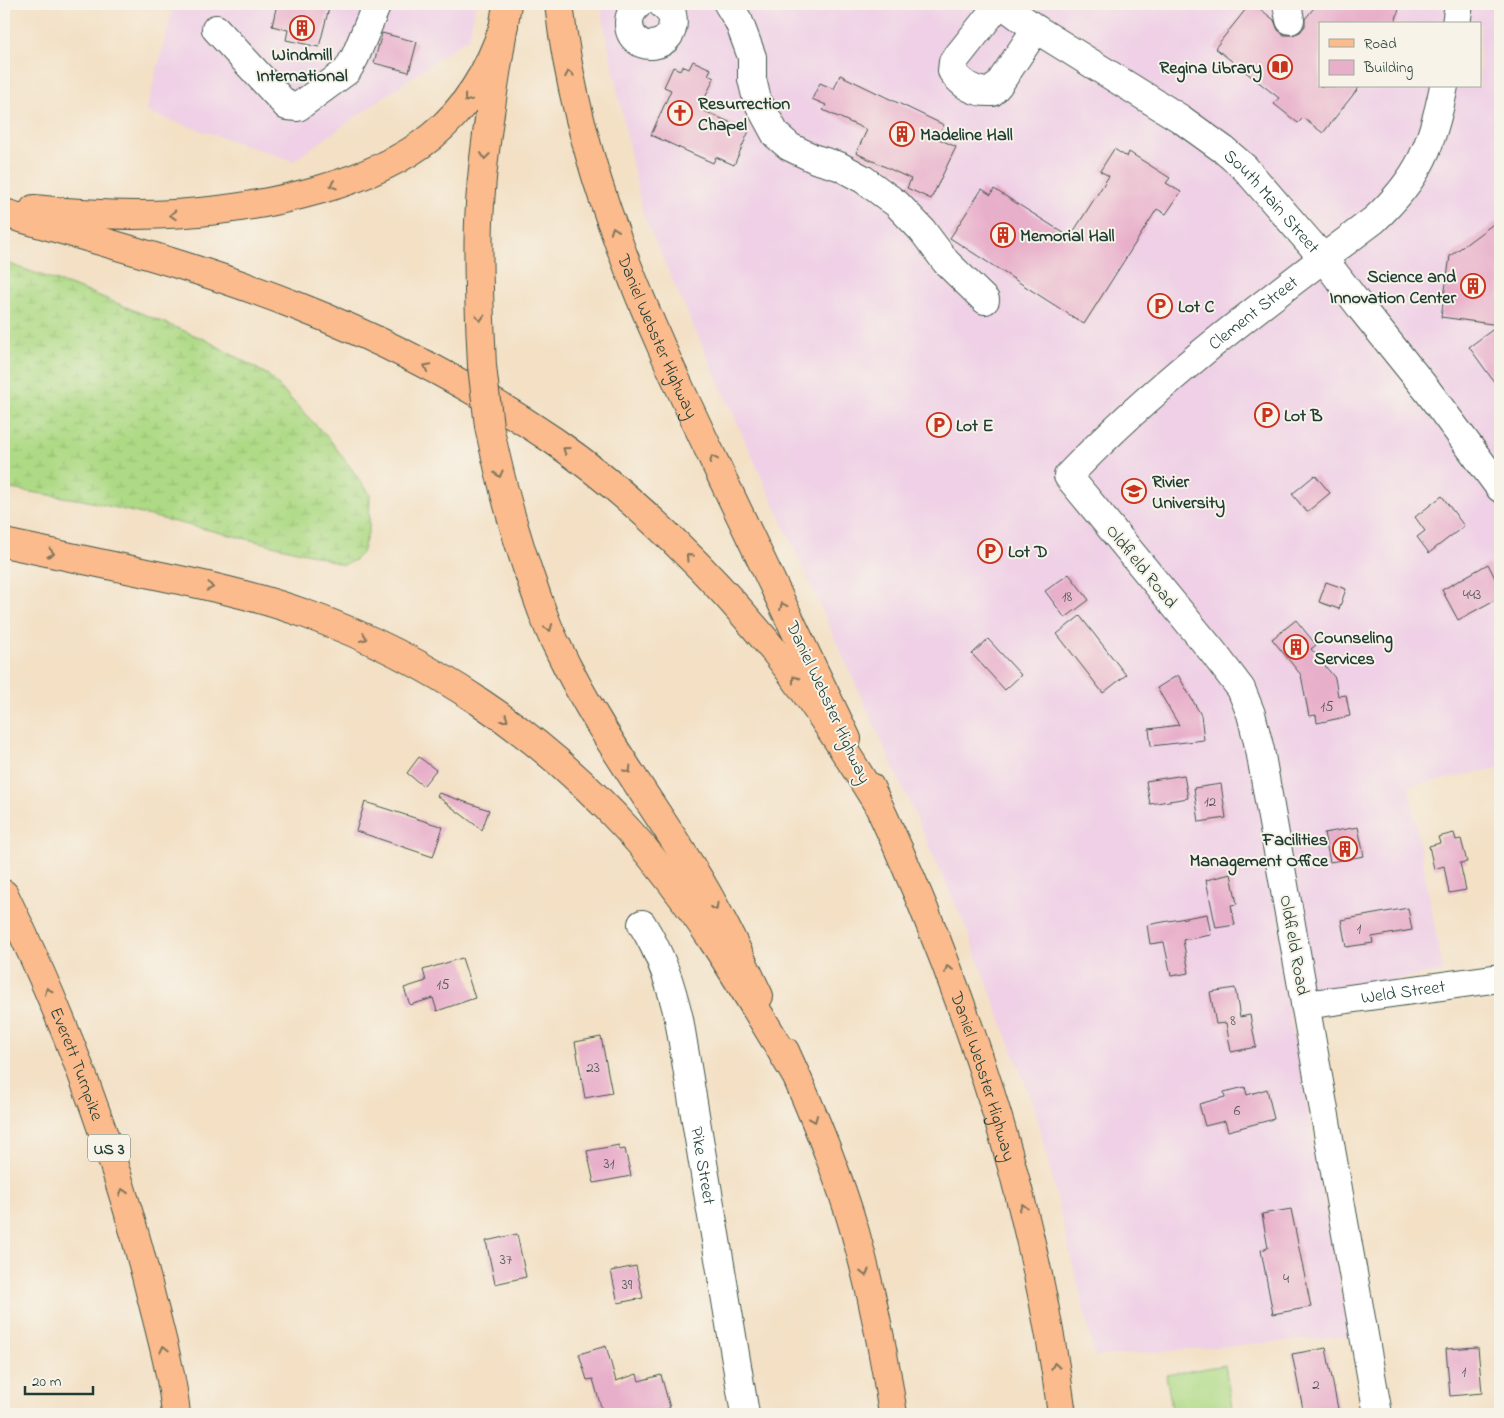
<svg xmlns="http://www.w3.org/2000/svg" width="1504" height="1418" font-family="'Indie Flower',sans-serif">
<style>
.built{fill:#efd0e6;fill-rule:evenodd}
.wetland{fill:url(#wetland-marsh);stroke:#668c5c}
.garden{fill:#aeda85;stroke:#668c5c}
.building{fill:#e8afca}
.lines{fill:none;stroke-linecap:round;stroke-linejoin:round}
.minor-casing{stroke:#3f554a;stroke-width:30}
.major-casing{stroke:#3f554a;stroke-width:30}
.highway-casing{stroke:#3f554a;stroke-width:30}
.minor{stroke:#fff;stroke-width:28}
.major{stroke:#fbbb8c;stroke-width:28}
.highway{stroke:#fbbb8c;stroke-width:28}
.major-bridge-casing{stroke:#3f554a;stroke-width:30;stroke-linecap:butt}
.major-bridge{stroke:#fbbb8c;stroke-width:28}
.oneway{stroke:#82765c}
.labels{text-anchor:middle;stroke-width:4;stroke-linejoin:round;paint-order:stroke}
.number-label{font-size:15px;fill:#515a5a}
.shield{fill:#f7f3e8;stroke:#60746a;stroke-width:1}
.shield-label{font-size:16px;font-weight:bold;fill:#1f3d34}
.poi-label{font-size:18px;font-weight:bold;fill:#1f3d34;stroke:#f7f3e8;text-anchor:start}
.street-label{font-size:18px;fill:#1f3d34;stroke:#f7f3e8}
</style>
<defs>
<pattern id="wetland-marsh" width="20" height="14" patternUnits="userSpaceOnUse" patternTransform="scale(1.25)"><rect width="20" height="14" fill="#aeda85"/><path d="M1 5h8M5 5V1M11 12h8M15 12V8" fill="none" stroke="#95bc73"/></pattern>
</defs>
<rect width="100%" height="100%" fill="#f7f3e8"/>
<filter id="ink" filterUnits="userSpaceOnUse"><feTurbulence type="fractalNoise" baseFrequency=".02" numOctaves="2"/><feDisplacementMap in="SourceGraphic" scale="10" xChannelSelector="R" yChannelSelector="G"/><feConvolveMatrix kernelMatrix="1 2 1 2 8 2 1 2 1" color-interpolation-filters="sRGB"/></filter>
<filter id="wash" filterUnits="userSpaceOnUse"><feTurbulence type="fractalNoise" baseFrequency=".0096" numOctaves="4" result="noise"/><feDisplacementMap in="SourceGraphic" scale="20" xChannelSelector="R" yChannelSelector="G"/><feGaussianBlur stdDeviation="1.12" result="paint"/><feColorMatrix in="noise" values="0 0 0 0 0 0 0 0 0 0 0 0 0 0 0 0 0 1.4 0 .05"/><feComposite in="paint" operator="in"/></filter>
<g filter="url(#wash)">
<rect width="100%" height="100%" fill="#f3e0c5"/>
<g class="built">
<polygon points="174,4 476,4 469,37 293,161 146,112"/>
<path d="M602,4H1500V768L1409,786L1443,972L1287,997L1349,1336L1095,1357L1037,1115L967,930L643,215L602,15ZM1320,24H1480V86H1320Z"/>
</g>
<polygon class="wetland" points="4,262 97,295 206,340 268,375 330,440 370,494 369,529 362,553 355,560 343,565 314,555 83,500 4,488"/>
<polygon class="garden" points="1225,1365 1233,1414 1173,1414 1166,1375"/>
<g id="blocks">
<g class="building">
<polygon points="277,4 330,4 319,47 286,40 288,30 272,26"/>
<polygon points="1250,4 1254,4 1274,20 1278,30 1284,35 1292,35 1300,32 1305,26 1305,19 1317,4 1400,4 1395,24 1320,24 1320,86 1360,86 1323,133 1303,118 1298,123 1274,104 1279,98 1215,48"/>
<polygon points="382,33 417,42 409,72 374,63"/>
<polygon points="693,61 711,69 708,75 714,78 700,109 749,131 734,165 716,157 713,163 651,135 671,90 664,87 673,67 680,70 682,66 689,69"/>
<polygon points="840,75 944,125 937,138 956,147 931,199 907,188 911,179 856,153 867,130 823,110 826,105 812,99 820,83 834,89"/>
<polygon points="1114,149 1127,157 1129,152 1170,178 1166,183 1181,192 1166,214 1157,209 1084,324 950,238 982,189 991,195 994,189 1070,237 1109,176 1100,171"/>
<polygon points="1500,219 1500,390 1469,347 1499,325 1441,317 1450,256"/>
<polygon points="1315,475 1330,493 1307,512 1292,494"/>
<polygon points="1442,496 1464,526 1429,553 1417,537 1425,531 1415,517"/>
<polygon points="1488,564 1500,588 1500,597 1458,620 1442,590"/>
<polygon points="1069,574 1089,600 1065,618 1045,591"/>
<polygon points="1326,582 1346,589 1339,609 1319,602"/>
<polygon points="1080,616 1126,675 1103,693 1057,634"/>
<polygon points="1296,620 1316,645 1311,649 1335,678 1338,696 1346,695 1350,716 1317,723 1316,715 1309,716 1301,675 1272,639"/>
<polygon points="988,639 1021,675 1005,690 972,654"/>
<polygon points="1178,675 1201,715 1204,740 1151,746 1149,729 1179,725 1157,688"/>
<polygon points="419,757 436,770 423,786 407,773"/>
<polygon points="1184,775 1188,798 1150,804 1146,781"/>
<polygon points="1221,784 1226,818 1199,822 1194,788"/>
<polygon points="439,793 489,810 482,830 437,796"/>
<polygon points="365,802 443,827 433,857 356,831"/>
<polygon points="1358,827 1364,856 1330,862 1324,833"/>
<polygon points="1454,833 1456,840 1461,839 1467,862 1460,863 1466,890 1449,893 1444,866 1434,869 1429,846 1440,843 1438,837"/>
<polygon points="1231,874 1237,904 1231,905 1235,925 1216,928 1206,880"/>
<polygon points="1408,908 1412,930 1372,937 1373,943 1346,947 1341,920"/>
<polygon points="1207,914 1211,935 1183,940 1189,973 1171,976 1164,942 1150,944 1147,925"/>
<polygon points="462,958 475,998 437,1011 433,998 410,1005 404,988 426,981 423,970"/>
<polygon points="1235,988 1240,1017 1250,1015 1256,1047 1231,1052 1226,1023 1216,1024 1210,992"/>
<polygon points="601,1037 612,1093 585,1098 575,1042"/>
<polygon points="1245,1087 1247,1095 1267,1089 1274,1119 1228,1131 1225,1121 1205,1126 1199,1104 1225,1097 1224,1092"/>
<polygon points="619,1145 619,1150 625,1149 631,1176 594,1183 587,1151"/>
<polygon points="1291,1209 1311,1307 1273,1314 1261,1250 1268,1248 1262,1214"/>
<polygon points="517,1234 526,1277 495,1284 486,1241"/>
<polygon points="636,1266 643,1298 618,1303 611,1271"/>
<polygon points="606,1346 616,1381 637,1374 639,1381 661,1375 670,1408 647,1414 603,1414 593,1379 587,1380 579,1354"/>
<polygon points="1478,1347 1482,1393 1450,1396 1446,1349"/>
<polygon points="1326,1348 1339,1414 1304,1414 1292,1354"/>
</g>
</g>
</g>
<g filter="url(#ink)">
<use href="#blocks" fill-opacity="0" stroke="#3f554a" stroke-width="1"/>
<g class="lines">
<defs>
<g id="minor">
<path d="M639,4C633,9 629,15 629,23C629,55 680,52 672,14L662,4"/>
<polyline points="728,4 739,22 752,57 752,79 757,100 776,135 790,147 815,159 839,166 863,179 897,204 922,230 946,262 985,300"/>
<path d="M999,4L953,62L952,71C962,85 975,93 992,92L999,84L1036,29"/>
<path id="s1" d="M1002,4L1036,29L1181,119L1224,150L1245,168L1323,258L1361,308L1427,390L1500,488"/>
<polyline points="1287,4 1290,20"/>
<polyline points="1456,24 1459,4"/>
<polyline points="216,29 287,106 298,107 347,71 355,57 377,4"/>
<path id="s2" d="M642,924C661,954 671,985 679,1019L745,1414"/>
<path id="s3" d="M1305,1005L1500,978"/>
<path id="s4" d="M1378,1414L1260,750L1251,714L1241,689L1213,652L1068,476C1160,379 1268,300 1374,220C1420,177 1432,146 1444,86"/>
</g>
<g id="major">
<path id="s5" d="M559,4C577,168 646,318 716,465C760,557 803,648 847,739"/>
<path d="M482,366C480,318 477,270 479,222C482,149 496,76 507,4"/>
<path d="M489,426C501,483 516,539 536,594C542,611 548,629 557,646C594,724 645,793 691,866C717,907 738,952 759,996"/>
<path id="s6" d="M870,787C964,985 1033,1196 1062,1414"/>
<path d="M785,1051C812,1110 837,1170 855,1232C872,1292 884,1353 893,1414"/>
</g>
<g id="highway">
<path d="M34,209C133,220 225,217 322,189C360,178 400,162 431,137C467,108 490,68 504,25"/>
<path d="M4,213C102,242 202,268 297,306C386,341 474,387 554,441C635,497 718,580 779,657C816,705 848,756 880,808"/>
<path d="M4,543C51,553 99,563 146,573C200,584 254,595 306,614C429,658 541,734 628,830C694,903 745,990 795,1074"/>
<path id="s7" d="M4,894C66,1021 116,1154 150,1292C160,1332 172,1373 176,1414"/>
</g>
</defs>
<use href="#minor" class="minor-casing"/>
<use href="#major" class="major-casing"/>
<use href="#highway" class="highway-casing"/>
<use href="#minor" class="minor"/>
<use href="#major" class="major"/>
<use href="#highway" class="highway"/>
<defs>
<polyline id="major-bridge" points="482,366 489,426"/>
</defs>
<use href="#major-bridge" class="major-bridge-casing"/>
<use href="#major-bridge" class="major-bridge"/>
</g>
<defs><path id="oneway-chevron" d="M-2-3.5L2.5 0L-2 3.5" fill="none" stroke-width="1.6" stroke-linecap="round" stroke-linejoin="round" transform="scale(1.25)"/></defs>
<g class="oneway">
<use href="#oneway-chevron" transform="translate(569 74) rotate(-100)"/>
<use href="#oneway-chevron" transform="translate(467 99) rotate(127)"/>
<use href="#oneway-chevron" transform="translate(485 156) rotate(97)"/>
<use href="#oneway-chevron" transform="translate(333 185) rotate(162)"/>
<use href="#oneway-chevron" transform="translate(173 215) rotate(177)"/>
<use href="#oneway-chevron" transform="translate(614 230) rotate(-110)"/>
<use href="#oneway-chevron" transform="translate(480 318) rotate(88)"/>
<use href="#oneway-chevron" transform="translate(427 367) rotate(-152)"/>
<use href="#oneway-chevron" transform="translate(566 450) rotate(-144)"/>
<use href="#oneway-chevron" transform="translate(713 459) rotate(-115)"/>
<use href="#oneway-chevron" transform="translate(499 474) rotate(76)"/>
<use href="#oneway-chevron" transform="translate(51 553) rotate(12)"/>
<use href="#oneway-chevron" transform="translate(689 557) rotate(-134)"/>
<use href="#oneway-chevron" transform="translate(210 587) rotate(13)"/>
<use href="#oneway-chevron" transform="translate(783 606) rotate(-115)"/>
<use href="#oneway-chevron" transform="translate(549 628) rotate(68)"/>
<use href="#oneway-chevron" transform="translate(364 638) rotate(24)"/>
<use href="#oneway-chevron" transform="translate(795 679) rotate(-126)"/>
<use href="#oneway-chevron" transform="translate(505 719) rotate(37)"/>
<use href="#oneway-chevron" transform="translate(628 770) rotate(57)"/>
<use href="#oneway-chevron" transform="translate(715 907) rotate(61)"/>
<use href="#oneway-chevron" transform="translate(948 969) rotate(-111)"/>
<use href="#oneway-chevron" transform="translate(48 991) rotate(-113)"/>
<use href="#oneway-chevron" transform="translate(814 1119) rotate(68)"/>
<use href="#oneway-chevron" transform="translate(123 1192) rotate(-107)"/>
<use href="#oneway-chevron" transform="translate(1023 1207) rotate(-104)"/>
<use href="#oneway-chevron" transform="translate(865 1273) rotate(76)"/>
<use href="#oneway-chevron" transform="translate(164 1349) rotate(-103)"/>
<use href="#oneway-chevron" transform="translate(1055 1366) rotate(-99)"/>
</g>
</g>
<defs>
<symbol id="building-ring" viewBox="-11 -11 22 22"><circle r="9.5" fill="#f7f3e8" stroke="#c8321e" stroke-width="1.5"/><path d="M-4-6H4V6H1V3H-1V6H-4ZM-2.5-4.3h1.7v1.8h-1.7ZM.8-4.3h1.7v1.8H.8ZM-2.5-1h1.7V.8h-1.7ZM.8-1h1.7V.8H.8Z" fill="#c8321e"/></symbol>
<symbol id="library-ring" viewBox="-11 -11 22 22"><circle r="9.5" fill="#f7f3e8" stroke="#c8321e" stroke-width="1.5"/><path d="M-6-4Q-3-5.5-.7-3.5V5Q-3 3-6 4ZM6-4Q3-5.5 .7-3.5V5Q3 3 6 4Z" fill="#c8321e"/></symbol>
<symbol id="church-ring" viewBox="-11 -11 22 22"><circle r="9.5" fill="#f7f3e8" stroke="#c8321e" stroke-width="1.5"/><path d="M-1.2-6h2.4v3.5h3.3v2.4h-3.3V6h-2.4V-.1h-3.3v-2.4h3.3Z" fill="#c8321e"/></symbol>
<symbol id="parking-ring" viewBox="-11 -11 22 22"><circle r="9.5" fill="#f7f3e8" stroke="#c8321e" stroke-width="1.5"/><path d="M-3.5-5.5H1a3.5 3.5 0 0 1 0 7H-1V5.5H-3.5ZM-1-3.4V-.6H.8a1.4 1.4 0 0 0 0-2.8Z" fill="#c8321e"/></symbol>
<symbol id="university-ring" viewBox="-11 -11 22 22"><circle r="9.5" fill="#f7f3e8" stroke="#c8321e" stroke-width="1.5"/><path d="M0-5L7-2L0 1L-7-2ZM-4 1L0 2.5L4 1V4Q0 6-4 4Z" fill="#c8321e"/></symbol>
</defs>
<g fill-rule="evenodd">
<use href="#building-ring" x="288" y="14" width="28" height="28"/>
<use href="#library-ring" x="1266" y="53" width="28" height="28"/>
<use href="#church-ring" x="666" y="99" width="28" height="28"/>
<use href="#building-ring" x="888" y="120" width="28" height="28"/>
<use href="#building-ring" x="989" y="221" width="28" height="28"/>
<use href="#building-ring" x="1459" y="272" width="28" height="28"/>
<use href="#parking-ring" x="1146" y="292" width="28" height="28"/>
<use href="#parking-ring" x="1253" y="401" width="28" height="28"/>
<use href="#parking-ring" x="925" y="411" width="28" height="28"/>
<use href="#university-ring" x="1120" y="477" width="28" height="28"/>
<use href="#parking-ring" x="976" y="537" width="28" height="28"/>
<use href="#building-ring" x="1282" y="633" width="28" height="28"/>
<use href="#building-ring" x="1331" y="835" width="28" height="28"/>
</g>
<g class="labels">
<g class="number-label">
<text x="1472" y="599">443</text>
<text x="1067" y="601">18</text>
<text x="1327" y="711">15</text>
<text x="1210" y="806">12</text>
<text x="1359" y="933">1</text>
<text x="443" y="989">15</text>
<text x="1233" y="1025">8</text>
<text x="593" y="1072">23</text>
<text x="1237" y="1115">6</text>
<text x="609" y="1168">31</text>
<text x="506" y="1264">37</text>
<text x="1286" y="1283">4</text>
<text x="627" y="1289">39</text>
<text x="1464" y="1376">1</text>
<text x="1316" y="1389">2</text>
</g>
<rect class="shield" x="88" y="1134.5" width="42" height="27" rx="4"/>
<g class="shield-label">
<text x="109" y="1154">US 3</text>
</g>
<g class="poi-label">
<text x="302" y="60" text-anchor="middle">Windmill<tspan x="302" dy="21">International</tspan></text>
<text x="1262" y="73" text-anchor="end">Regina Library</text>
<text x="698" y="109">Resurrection<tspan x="698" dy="21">Chapel</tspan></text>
<text x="920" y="140">Madeline Hall</text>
<text x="1020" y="241">Memorial Hall</text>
<text x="1456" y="282" text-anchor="end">Science and<tspan x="1456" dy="21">Innovation Center</tspan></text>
<text x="1178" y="312">Lot C</text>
<text x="1284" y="421">Lot B</text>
<text x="956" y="431">Lot E</text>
<text x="1152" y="487">Rivier<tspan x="1152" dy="21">University</tspan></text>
<text x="1008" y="557">Lot D</text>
<text x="1314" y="643">Counseling<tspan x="1314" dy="21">Services</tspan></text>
<text x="1328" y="845" text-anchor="end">Facilities<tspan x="1328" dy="21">Management Office</tspan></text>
</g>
<g class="street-label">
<text dy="6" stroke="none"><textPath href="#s1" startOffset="336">South Main Street</textPath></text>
<text dy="6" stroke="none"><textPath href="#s4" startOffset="1260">Clement Street</textPath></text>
<text dy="6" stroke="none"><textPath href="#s5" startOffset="348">Daniel Webster Highway</textPath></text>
<text transform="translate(1142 566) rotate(51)" y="6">Oldfield Road</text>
<text transform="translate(829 702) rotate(65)" y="6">Daniel Webster Highway</text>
<text transform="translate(1295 945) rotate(80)" y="6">Oldfield Road</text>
<text dy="6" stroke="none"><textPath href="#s3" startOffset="99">Weld Street</textPath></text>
<text dy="6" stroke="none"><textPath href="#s7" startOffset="185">Everett Turnpike</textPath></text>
<text dy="6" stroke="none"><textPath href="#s6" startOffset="311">Daniel Webster Highway</textPath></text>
<text dy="6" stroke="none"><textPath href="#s2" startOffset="251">Pike Street</textPath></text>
</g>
</g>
<rect width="1504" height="1418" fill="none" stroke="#f7f3e8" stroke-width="20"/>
<rect x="1319" y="22" width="162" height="65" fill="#f7f3e8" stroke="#a1aaa0"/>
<rect x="1329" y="39" width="25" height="8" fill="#fbbb8c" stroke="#a1aaa0"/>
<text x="1364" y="48" font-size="15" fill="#1f3d34">Road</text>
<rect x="1329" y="60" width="25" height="15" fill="#e8afca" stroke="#a1aaa0"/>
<text x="1364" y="72" font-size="15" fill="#1f3d34">Building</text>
<path d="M25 1386v8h68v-8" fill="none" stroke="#1f3d34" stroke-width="2.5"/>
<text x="32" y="1386" font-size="15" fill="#1f3d34" stroke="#f7f3e8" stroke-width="4" paint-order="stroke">20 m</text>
</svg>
